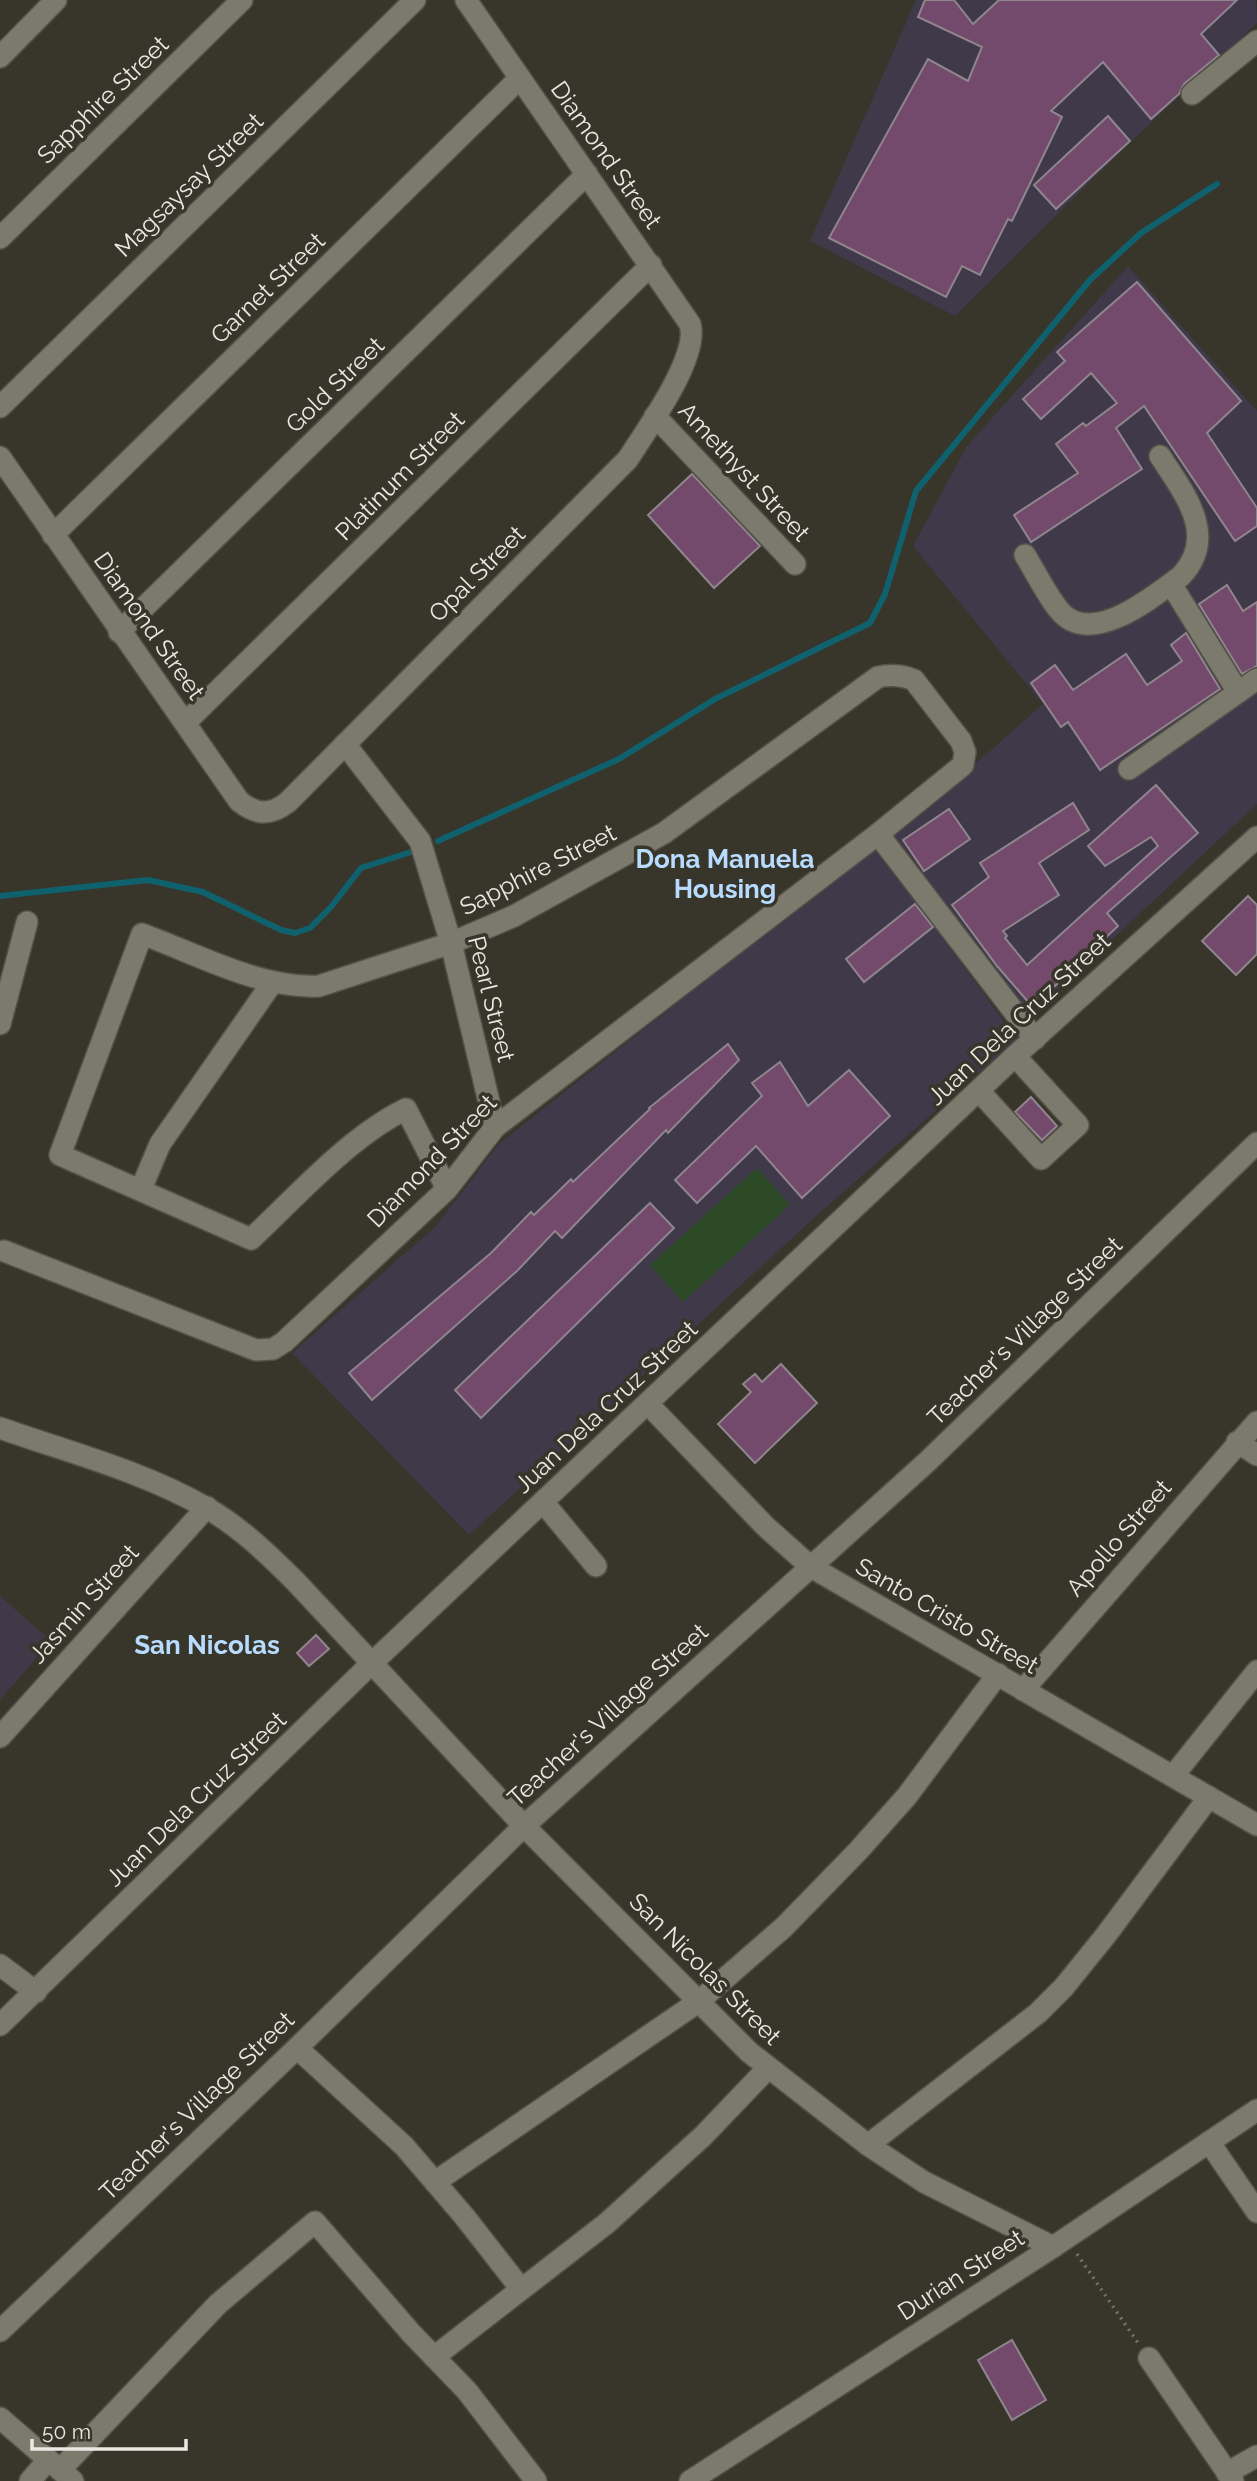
<svg xmlns="http://www.w3.org/2000/svg" width="1257" height="2481" font-family="Raleway,sans-serif">
<style>
.education{fill:#3f394a}
.medical{fill:#423848}
.green{fill:#2b4a25}
.lines{fill:none;stroke-linecap:round;stroke-linejoin:round}
.stream{stroke:#10616e;stroke-width:6}
.building{fill:#734a6b;stroke:#8f858d;stroke-width:2}
.minor-casing{stroke:#545149;stroke-width:24}
.path{stroke:#757269;stroke-width:3.5;stroke-dasharray:2 5;stroke-linecap:butt}
.minor{stroke:#7c796d;stroke-width:21}
.labels{text-anchor:middle;stroke-width:7;stroke-linejoin:round;paint-order:stroke}
.street-label{font-size:24px;fill:#eae9e2;stroke:#38352b}
.neighbourhood-label{font-size:26px;font-weight:bold;fill:#b7dcfd;stroke:#38352b}
</style>
<rect width="100%" height="100%" fill="#38352b"/>
<g class="education">
<polygon points="916,0 1256,0 1257,23 1120,152 955,316 810,241"/>
<polygon points="1128,266 1257,411 1257,804 1027,1019 887,842 1043,704 913,546 967,446"/>
<polygon points="875,846 1017,1039 814,1218 469,1535 292,1353 435,1227 499,1144"/>
</g>
<polygon class="medical" points="0,1596 51,1641 0,1700"/>
<polygon class="green" points="757,1168 790,1205 683,1302 650,1265"/>
<g class="lines">
<g class="stream">
<polyline points="438,841 619,759 715,699 870,623 885,594 916,491 1090,280 1141,233 1217,184"/>
<polyline points="0,896 148,880 203,892 281,930 295,933 310,928 331,907 361,868 411,852"/>
</g>
</g>
<g class="building">
<polygon points="925,0 954,0 973,24 999,0 1237,0 1201,34 1219,55 1184,84 1179,94 1151,119 1103,62 1051,111 1062,117 1012,221 1008,219 980,275 962,266 946,297 829,238 928,59 968,81 982,47 918,17"/>
<polygon points="1108,116 1130,141 1056,209 1034,185"/>
<polygon points="1137,282 1241,401 1207,433 1257,508 1257,526 1235,541 1144,406 1116,428 1142,469 1031,542 1014,515 1078,473 1056,444 1083,423 1086,426 1117,403 1091,373 1041,419 1023,399 1065,361 1057,352"/>
<polygon points="692,474 760,546 714,588 648,515"/>
<polygon points="1227,585 1243,611 1257,602 1257,666 1242,674 1199,604"/>
<polygon points="1186,633 1220,689 1100,770 1068,722 1061,727 1031,683 1055,665 1073,690 1126,654 1147,685 1182,661 1171,645"/>
<polygon points="1156,785 1198,833 1107,913 1118,926 1055,986 1053,984 1030,1004 997,966 952,905 989,877 980,863 1073,803 1089,830 1039,863 1059,895 1003,931 1007,936 1005,938 1027,965 1158,846 1151,837 1105,866 1088,846"/>
<polygon points="949,809 970,839 924,871 903,840"/>
<polygon points="1248,896 1257,905 1257,954 1236,975 1202,941"/>
<polygon points="915,904 933,927 864,982 846,959"/>
<polygon points="728,1044 739,1060 668,1133 666,1130 562,1238 555,1231 517,1271 372,1400 349,1373 491,1253 531,1212 534,1215 571,1179 573,1182 650,1109 649,1108"/>
<polygon points="780,1062 808,1106 849,1070 890,1116 802,1198 756,1146 697,1203 675,1180 762,1096 752,1083"/>
<polygon points="1031,1097 1057,1126 1042,1140 1015,1112"/>
<polygon points="650,1203 674,1228 481,1418 455,1390"/>
<polygon points="781,1364 817,1403 755,1463 718,1424 751,1392 743,1384 755,1374 762,1382"/>
<polygon points="316,1635 329,1649 309,1666 297,1653"/>
<polygon points="1012,2340 1046,2400 1012,2420 978,2360"/>
</g>
<g class="lines">
<defs>
<g id="minor">
<polyline points="0,57 56,0"/>
<polyline points="1192,94 1257,41"/>
<polyline points="0,238 242,0"/>
<polyline points="0,407 415,0"/>
<polyline points="655,416 795,564"/>
<path d="M0,457L239,801C256,815 270,816 288,802L628,459C647,429 700,356 690,324L466,0"/>
<polyline points="53,535 520,78"/>
<path d="M1025,555C1036,573 1046,594 1059,610C1090,649 1153,597 1181,576C1219,536 1184,493 1160,456"/>
<polyline points="1171,584 1238,692"/>
<polyline points="119,632 587,174"/>
<polyline points="185,723 651,265"/>
<polyline points="345,744 420,841 451,943 495,1127"/>
<polyline points="1129,769 1257,679"/>
<polyline points="878,834 1035,1039"/>
<polyline points="0,1024 27,922"/>
<polyline points="979,1091 1041,1159 1078,1125 1015,1056"/>
<polyline points="141,1189 160,1144 272,983"/>
<path d="M4,1251L256,1350L273,1349L284,1342L447,1189L495,1127L878,834L963,765L965,752L961,741L914,680C902,675 892,674 878,677L664,833L514,916L451,943L319,986C260,989 197,954 142,934L60,1155L251,1239C297,1196 350,1136 406,1109L447,1189"/>
<polyline points="648,1404 765,1526 811,1567 1257,1825"/>
<path d="M0,1428C68,1452 142,1471 205,1507C239,1526 268,1554 296,1582L524,1826L749,2052L868,2145L924,2182L1053,2247"/>
<polyline points="1237,1442 1257,1455"/>
<polyline points="543,1502 596,1566"/>
<polyline points="1023,1690 1257,1422"/>
<polyline points="0,1737 207,1507"/>
<polyline points="1173,1776 1257,1671"/>
<polyline points="0,1965 36,1992"/>
<polyline points="0,2025 372,1663 1015,1056 1257,837"/>
<polyline points="297,2048 404,2146 464,2216 521,2289"/>
<polyline points="1209,2142 1257,2212"/>
<polyline points="868,2145 1038,2013 1064,1987 1106,1935 1209,1797"/>
<polyline points="435,2182 698,2002 784,1927 858,1851 907,1796 998,1674"/>
<polyline points="0,2331 297,2048 524,1826 928,1461 1257,1143"/>
<polyline points="434,2357 607,2223 703,2136 768,2068"/>
<polyline points="1149,2358 1233,2481"/>
<polyline points="0,2418 73,2481"/>
<polyline points="60,2470 218,2304 315,2222 411,2333 467,2391 536,2481"/>
<polyline points="1227,2473 1257,2456"/>
<polyline points="30,2481 48,2460"/>
<polyline points="690,2481 1053,2247 1257,2110"/>
</g>
</defs>
<use href="#minor" class="minor-casing"/>
<polyline class="path" points="1077,2254 1138,2343"/>
<use href="#minor" class="minor"/>
</g>
<g class="labels">
<g class="street-label">
<text transform="translate(103 100) rotate(-44)" y="8">Sapphire Street</text>
<text transform="translate(606 155) rotate(55)" y="8">Diamond Street</text>
<text transform="translate(189 185) rotate(-44)" y="8">Magsaysay Street</text>
<text transform="translate(268 288) rotate(-44)" y="8">Garnet Street</text>
<text transform="translate(335 385) rotate(-44)" y="8">Gold Street</text>
<text transform="translate(744 472) rotate(47)" y="8">Amethyst Street</text>
<text transform="translate(400 476) rotate(-45)" y="8">Platinum Street</text>
<text transform="translate(477 574) rotate(-45)" y="8">Opal Street</text>
<text transform="translate(149 626) rotate(55)" y="8">Diamond Street</text>
<text transform="translate(538 870) rotate(-27)" y="8">Sapphire Street</text>
<text transform="translate(491 999) rotate(76)" y="8">Pearl Street</text>
<text transform="translate(1019 1019) rotate(-43)" y="8">Juan Dela Cruz Street</text>
<text transform="translate(432 1161) rotate(-46)" y="8">Diamond Street</text>
<text transform="translate(1025 1331) rotate(-44)" y="8">Teacher's Village Street</text>
<text transform="translate(606 1407) rotate(-43)" y="8">Juan Dela Cruz Street</text>
<text transform="translate(1119 1538) rotate(-49)" y="8">Apollo Street</text>
<text transform="translate(84 1604) rotate(-48)" y="8">Jasmin Street</text>
<text transform="translate(947 1616) rotate(30)" y="8">Santo Cristo Street</text>
<text transform="translate(608 1715) rotate(-42)" y="8">Teacher's Village Street</text>
<text transform="translate(196 1799) rotate(-44)" y="8">Juan Dela Cruz Street</text>
<text transform="translate(705 1969) rotate(45)" y="8">San Nicolas Street</text>
<text transform="translate(197 2106) rotate(-44)" y="8">Teacher's Village Street</text>
<text transform="translate(961 2275) rotate(-33)" y="8">Durian Street</text>
</g>
<g class="neighbourhood-label">
<text x="725" y="868">Dona Manuela<tspan x="725" dy="30">Housing</tspan></text>
<text x="207" y="1654">San Nicolas</text>
</g>
</g>
<path d="M32 2439v10h154v-10" fill="none" stroke="#eae9e2" stroke-width="3.5"/>
<text x="42" y="2439" font-size="21" fill="#eae9e2" stroke="#38352b" stroke-width="5" paint-order="stroke">50 m</text>
</svg>
